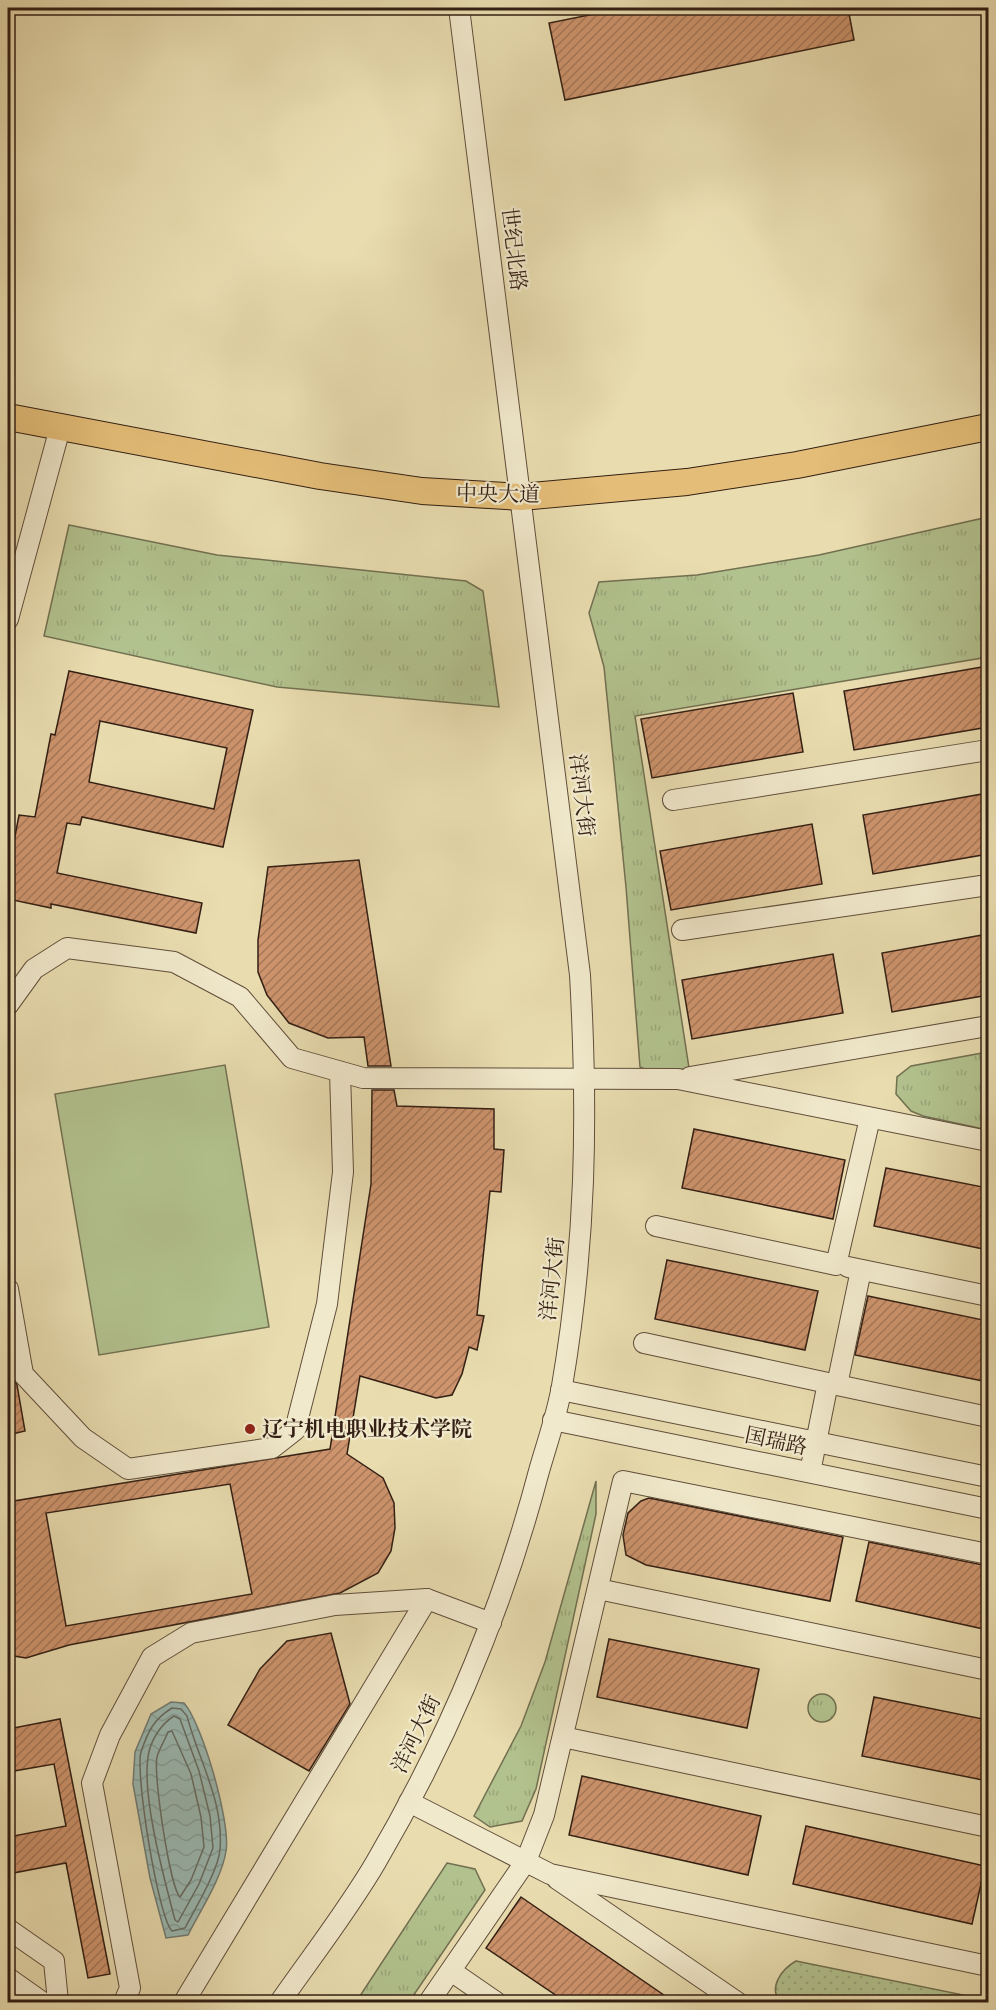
<svg xmlns="http://www.w3.org/2000/svg" width="996" height="2010" font-family="Alegreya,'Noto Serif SC',serif">
<style>
.grass{fill:url(#grass-tufts);stroke:#727051;stroke-width:1.5}
.park{fill:url(#park-dots);stroke:#727051;stroke-width:1.5}
.pitch{fill:#b2c28e;stroke:#727051;stroke-width:1.5}
.water{fill:url(#water-waves);stroke:#717c74;stroke-width:1.5}
.lines{fill:none;stroke-linecap:round;stroke-linejoin:round}
.shore{stroke:#666c64;stroke-width:1.5}
.building{fill:url(#building-hatch);stroke:#331f14;stroke-width:1.5;fill-rule:evenodd}
.minor-casing{stroke:#604e3b;stroke-width:22}
.major-casing{stroke:#331f14;stroke-width:28}
.minor{stroke:#f1e9cc;stroke-width:20}
.major{stroke:#e4be78;stroke-width:26}
.poi-dot{fill:#8f2418;stroke:#f1e9cc;stroke-width:2}
.labels{text-anchor:middle;stroke-width:4.5;stroke-linejoin:round;paint-order:stroke}
.street-label{font-size:21px;fill:#331f14;stroke:#f1e9cc}
.poi-label{font-size:21px;font-weight:bold;fill:#331f14;stroke:#f1e9cc;text-anchor:start}
</style>
<defs>
<pattern id="grass-tufts" width="24" height="20" patternUnits="userSpaceOnUse" patternTransform="scale(1.5)"><rect width="24" height="20" fill="#b2c28e"/><path d="M3 7l-1-3M5 7V3M7 7l1-3M15 17l-1-3M17 17v-4M19 17l1-3" fill="none" stroke="#9aa67a"/></pattern>
<pattern id="park-dots" width="8" height="8" patternUnits="userSpaceOnUse" patternTransform="scale(1.5)"><rect width="8" height="8" fill="#b2c28e"/><path d="M2 2h.1M6 6h.1" fill="none" stroke="#9aa67a" stroke-width="1.8" stroke-linecap="round"/></pattern>
<pattern id="water-waves" width="16" height="10" patternUnits="userSpaceOnUse" patternTransform="scale(1.5)"><rect width="16" height="10" fill="#9abab4"/><path d="M0 5q4-4 8 0t8 0" fill="none" stroke="#859f9a"/></pattern>
<pattern id="building-hatch" width="6" height="6" patternUnits="userSpaceOnUse" patternTransform="scale(1.5)"><rect width="6" height="6" fill="#cd946d"/><path d="M-1 1l2-2M0 6l6-6M5 7l2-2" fill="none" stroke="#a77858"/></pattern>
</defs>
<rect width="100%" height="100%" fill="#e9ddb0"/>
<filter id="stains"><feTurbulence type="fractalNoise" baseFrequency=".00333" numOctaves="4"/><feColorMatrix values="0 0 0 0 .2 0 0 0 0 .09 0 0 0 0 .02 0 0 0 .5 -.17"/></filter>
<radialGradient id="worn" r=".72"><stop offset=".6" stop-color="#630" stop-opacity="0"/><stop offset="1" stop-color="#630" stop-opacity=".3"/></radialGradient>
<g class="grass">
<polygon points="988,517 988,657 635,716 689,1068 656,1074 640,1067 626,887 604,667 589,613 599,582 697,575 819,555"/>
<polygon points="69,525 217,555 466,581 483,591 499,707 277,687 44,636"/>
<polygon points="988,1052 988,1130 923,1116 911,1111 896,1094 897,1077 911,1066"/>
<polygon points="596,1481 596,1514 536,1789 522,1821 490,1827 474,1816 521,1726 545,1662"/>
<circle cx="822" cy="1708" r="14"/>
<polygon points="447,1863 475,1869 485,1890 409,2002 356,2002"/>
</g>
<path class="park" d="M796,1961L988,2000V2002H780C768,1987 782,1969 796,1961Z"/>
<polygon class="pitch" points="225,1065 269,1327 99,1355 55,1094"/>
<path class="water" d="M171,1702L184,1703C202,1723 231,1823 226,1851C222,1878 200,1911 188,1935L166,1938L150,1878L133,1784L135,1752L151,1714Z"/>
<g class="lines">
<g class="shore">
<path d="M172,1708L181,1709L187,1716C198,1759 224,1801 220,1849C219,1869 195,1909 185,1928L172,1931C158,1917 135,1773 141,1752C148,1731 154,1719 172,1708Z"/>
<path d="M174,1716L180,1719L199,1771L210,1816L213,1848L199,1884L178,1922L175,1920C164,1878 142,1798 148,1757C150,1741 161,1724 174,1716Z"/>
<path d="M172,1731L191,1774L201,1817L204,1847L191,1880L180,1897C170,1888 153,1774 157,1757C159,1749 165,1740 168,1732Z"/>
</g>
</g>
<g class="building">
<polygon points="624,8 848,8 854,40 565,100 549,23"/>
<polygon points="988,666 988,727 854,750 844,691"/>
<path d="M69,671L253,710L223,847L82,817L80,825L67,823L57,873L202,903L196,933L51,904V908L8,899V873L19,815L35,817L51,734L55,735ZM100,721L227,748L214,809L89,782Z"/>
<polygon points="793,693 803,752 652,778 641,719"/>
<polygon points="988,793 988,854 873,874 863,815"/>
<polygon points="812,824 822,884 671,910 660,851"/>
<polygon points="359,860 391,1066 368,1066 364,1037 328,1038 289,1023 267,995 258,972 258,940 268,867"/>
<polygon points="988,934 988,995 892,1012 882,953"/>
<polygon points="833,954 843,1013 692,1039 682,980"/>
<path d="M372,1090H394L397,1106L494,1109V1149L504,1150L501,1192L490,1191L477,1315L484,1316L477,1350L469,1347L462,1374L452,1395L436,1398L360,1376L347,1454L383,1478L394,1503L395,1528L391,1551L378,1573L340,1593L69,1645L26,1658L8,1655V1502L330,1449L371,1184ZM230,1484L252,1594L66,1626L46,1513Z"/>
<polygon points="694,1129 845,1160 833,1219 682,1188"/>
<polygon points="886,1168 988,1188 988,1250 874,1226"/>
<polygon points="667,1260 818,1291 805,1350 655,1319"/>
<polygon points="868,1296 988,1321 988,1382 855,1355"/>
<polygon points="8,1372 10,1372 17,1385 25,1431 8,1435"/>
<polygon points="649,1498 843,1537 830,1601 646,1565 626,1555 623,1535 628,1513 641,1501"/>
<polygon points="869,1542 988,1566 988,1630 856,1601"/>
<polygon points="331,1633 350,1704 309,1771 228,1725 260,1669 287,1641"/>
<polygon points="609,1639 759,1669 747,1728 597,1697"/>
<polygon points="874,1697 988,1720 988,1781 862,1756"/>
<polygon points="60,1719 110,1974 88,1978 66,1863 8,1874 8,1837 66,1826 54,1764 8,1772 8,1729"/>
<polygon points="582,1776 761,1816 748,1875 569,1835"/>
<polygon points="806,1826 985,1866 972,1924 793,1884"/>
<polygon points="521,1897 674,2002 566,2002 486,1948"/>
</g>
<g class="lines">
<defs>
<g id="minor">
<polyline points="8,619 60,428"/>
<polyline points="673,800 988,750"/>
<polyline points="682,930 988,885"/>
<polyline points="8,1005 34,969 67,948 174,962 240,997 292,1058 363,1078 678,1079 988,1141"/>
<polyline points="690,1077 988,1026"/>
<polyline points="656,1226 836,1265 870,1118"/>
<polyline points="848,1267 988,1296"/>
<polyline points="8,1289 23,1374 83,1438 128,1469 272,1448 295,1430 327,1304 343,1172 340,1072"/>
<polyline points="644,1343 837,1385 861,1270"/>
<polyline points="837,1385 988,1417"/>
<polyline points="561,1390 988,1477"/>
<polyline points="553,1420 988,1509"/>
<polyline points="810,1472 828,1383"/>
<polyline points="598,1589 988,1670"/>
<polyline points="563,1737 988,1827"/>
<polyline points="409,1802 550,1874 988,1966"/>
<polyline points="557,1879 737,2002"/>
<polyline points="8,1929 54,1961 58,2002"/>
<polyline points="451,1971 496,2002"/>
<polyline points="8,1978 42,2002"/>
<polyline points="124,2002 130,1988 92,1783 110,1735 152,1657 191,1633 335,1605 427,1599"/>
<polyline points="184,2002 427,1599 491,1623"/>
<path d="M280,2002C312,1956 348,1910 376,1862C448,1739 503,1608 539,1471C547,1443 557,1415 562,1386C586,1245 588,1117 580,975L459,8"/>
<polyline points="429,2002 526,1861 544,1815 623,1481 988,1554"/>
</g>
<polyline id="major" points="8,417 320,476 422,491 521,497 687,482 797,465 988,427"/>
</defs>
<use href="#minor" class="minor-casing"/>
<use href="#major" class="major-casing"/>
<use href="#minor" class="minor"/>
<use href="#major" class="major"/>
</g>
<circle class="poi-dot" cx="250" cy="1429" r="6"/>
<g class="labels">
<g class="street-label">
<text transform="translate(514 249) rotate(83)" y="7">世纪北路</text>
<text transform="translate(498 494) rotate(1)" y="7">中央大道</text>
<text transform="translate(582 795) rotate(83)" y="7">洋河大街</text>
<text transform="translate(552 1279) rotate(-84)" y="7">洋河大街</text>
<text transform="translate(776 1441) rotate(12)" y="7">国瑞路</text>
<text transform="translate(416 1734) rotate(-64)" y="7">洋河大街</text>
</g>
<g class="poi-label">
<text x="262" y="1436">辽宁机电职业技术学院</text>
</g>
</g>
<rect width="996" height="2010" fill="none" stroke="#e9ddb0" stroke-width="30"/>
<rect x="9" y="9" width="978" height="1992" fill="none" stroke="#331f14" stroke-width="3"/>
<rect x="15" y="15" width="966" height="1980" fill="none" stroke="#331f14" stroke-width="1.5"/>
<rect width="100%" height="100%" filter="url(#stains)"/>
<rect width="100%" height="100%" fill="url(#worn)"/>
</svg>
